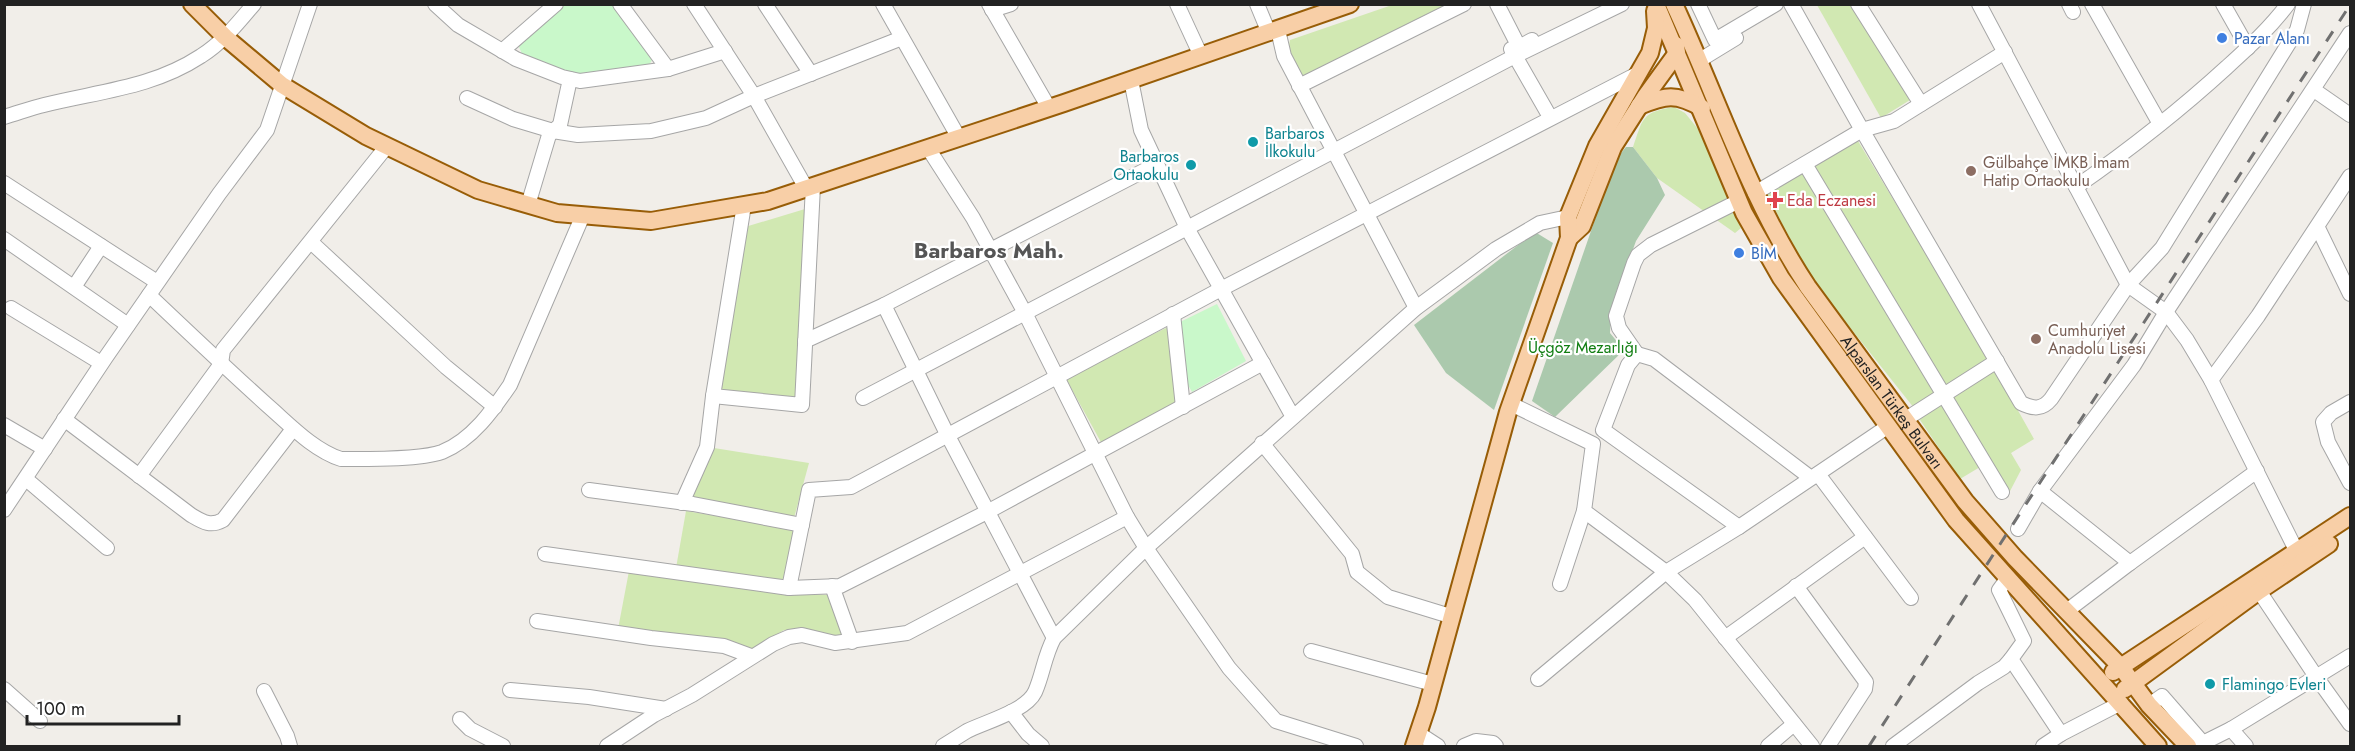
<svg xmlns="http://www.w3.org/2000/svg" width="2355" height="751" font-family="Jost,sans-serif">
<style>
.grass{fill:#d1e8b2}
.cemetery{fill:#abc9ad}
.park{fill:#c9f8ca}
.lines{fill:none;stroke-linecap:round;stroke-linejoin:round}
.minor-casing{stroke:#a6a6a6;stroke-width:16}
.major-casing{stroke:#985d07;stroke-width:20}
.minor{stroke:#fff;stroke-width:14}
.major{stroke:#f8cfa7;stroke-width:16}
.rail{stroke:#707070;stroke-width:3;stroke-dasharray:12 12;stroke-linecap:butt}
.shop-dot{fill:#3f7fe0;stroke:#fff;stroke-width:2}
.culture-dot{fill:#0f9aa8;stroke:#fff;stroke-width:2}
.education-dot{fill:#8d6e63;stroke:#fff;stroke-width:2}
.health-dot{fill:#e0444e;stroke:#fff;stroke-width:2}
.labels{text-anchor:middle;stroke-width:4.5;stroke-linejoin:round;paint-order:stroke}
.shop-label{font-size:16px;fill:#366cbe;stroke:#fff;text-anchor:start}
.culture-label{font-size:16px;fill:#0d838f;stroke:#fff;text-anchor:start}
.education-label{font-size:16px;fill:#785e54;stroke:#fff;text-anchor:start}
.health-label{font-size:16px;fill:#be3a42;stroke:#fff;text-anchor:start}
.park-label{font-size:16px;fill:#117e12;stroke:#fff}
.street-label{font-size:16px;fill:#222;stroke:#fff}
.district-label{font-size:22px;font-weight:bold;fill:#555;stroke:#fff}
</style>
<rect width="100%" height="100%" fill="#f1eee9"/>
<g class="grass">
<polygon points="1392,5 1453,5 1301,80 1288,51 1290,40"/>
<polygon points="1817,5 1852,5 1910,100 1881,118"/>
<path d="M1674,107L1685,113L1698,129L1741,228L1735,233L1657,178L1633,147C1643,119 1641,112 1674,107Z"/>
<polygon points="1858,141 1990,360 1945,390 1813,165"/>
<polygon points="1802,172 1935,393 1914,408 1809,276 1766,192"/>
<polygon points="805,209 807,212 796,399 722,393 717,383 745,227"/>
<polygon points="1168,327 1179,400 1102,444 1065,377"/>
<polygon points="1993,366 2034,439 2011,453 2021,470 2009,493 1946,396"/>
<polygon points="1940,403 1980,467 1960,479 1918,417"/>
<polygon points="714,448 809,463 794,518 686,499"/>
<polygon points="686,511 796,529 784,582 676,568"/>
<polygon points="629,571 784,592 829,595 843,636 838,640 803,632 784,630 750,651 618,629"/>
</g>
<g class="cemetery">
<polygon points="1626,147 1633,147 1657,178 1665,195 1636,241 1611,310 1610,333 1624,350 1555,417 1532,401 1616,159"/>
<polygon points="1535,232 1553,243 1494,410 1446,373 1414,325"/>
</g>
<g class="park">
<polygon points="563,5 612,5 652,60 648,67 571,74 522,54 517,42"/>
<polygon points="1217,304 1246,361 1192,392 1188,385 1180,322"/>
</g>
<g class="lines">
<defs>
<g id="minor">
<polyline points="435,4 458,25 516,59 562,77 580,81 668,69 725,51"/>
<polyline points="620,4 668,69"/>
<polyline points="694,4 754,96 806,188"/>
<polyline points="765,4 811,74"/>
<polyline points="883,4 959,138"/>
<polyline points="989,4 1049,108"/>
<polyline points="1177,4 1201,56"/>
<polyline points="1257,4 1269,33"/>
<polyline points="1497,4 1519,47 1532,40"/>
<polyline points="1698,4 1715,40 1776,4"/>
<path d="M1791,4L1862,130L2021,403C2033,409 2042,410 2051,399L2128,285L2162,248L2297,30L2304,4"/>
<polyline points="1858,4 1921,104"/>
<polyline points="1979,4 2128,285 2166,312 2187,340 2211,380 2297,552"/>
<polyline points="2069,4 2073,12"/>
<polyline points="2092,4 2160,124"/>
<polyline points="2223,4 2248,48"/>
<polyline points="992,10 1011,4"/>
<polyline points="1278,30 1284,56 1416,308"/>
<polyline points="1511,49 1550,117"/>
<polyline points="502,51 556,4"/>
<polyline points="1700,60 1736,38"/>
<polyline points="1131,80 1141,130 1187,228 1293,417"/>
<polyline points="1299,86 1464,4"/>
<polyline points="2314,90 2350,115"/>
<polyline points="467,98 513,119 553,131 578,135 651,131 706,118 754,96 902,38"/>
<path d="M4,117C18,113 31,108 44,105C100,91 152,88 201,56C222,43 238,23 254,4"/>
<polyline points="928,148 973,218 1025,313 1127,517 1146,548 1229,668 1276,721 1356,746"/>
<polyline points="1805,164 2002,492"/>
<polyline points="4,183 157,282"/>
<path d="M2076,187C2129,150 2180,110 2227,67C2249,47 2270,28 2288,4"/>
<polyline points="1755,193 1862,130 1894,121 2005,52"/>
<polyline points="528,205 549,135 560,125 570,79"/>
<polyline points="744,205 713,396 802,405 813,186"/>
<polyline points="2318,228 2350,294"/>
<polyline points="4,239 128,325"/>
<polyline points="311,242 446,367 495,407"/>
<polyline points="74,287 101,246"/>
<path d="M149,295C188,332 227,369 267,405C289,424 313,450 341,459C366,459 420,460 442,452C472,440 493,410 510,385L583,215"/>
<polyline points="11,308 101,363"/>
<polyline points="1173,314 1183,407"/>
<polyline points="805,341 884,305"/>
<polyline points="1637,354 1619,328 1616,316 1634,263 1638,255 1651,245 1739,201"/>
<polyline points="2211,380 2258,316 2350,176"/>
<polyline points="863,398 1515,56 1622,4"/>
<polyline points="2350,402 2331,413 2323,422 2328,442 2350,483"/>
<polyline points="1511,404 1593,444 1584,511 1666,572 1695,600 1812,746"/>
<path d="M64,419L191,515C203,522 210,527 223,520L293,429"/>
<polyline points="1906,419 1997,361"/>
<polyline points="4,425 45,449"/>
<polyline points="1262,443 1352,554 1357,572 1388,597 1450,616"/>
<polyline points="1818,474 1911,598"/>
<polyline points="139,476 221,364 223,350 387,146"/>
<polyline points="26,479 107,548"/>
<polyline points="589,490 693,504 802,525"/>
<polyline points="2040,491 2134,365 2166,312 2350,33"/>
<polyline points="682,503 707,447 713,396"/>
<polyline points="4,510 106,357 219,194 267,130 310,4"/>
<polyline points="1739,527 1603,430 1628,365 1637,354 1654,359 1811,478"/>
<polyline points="2018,529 2040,491 2130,563 2257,471"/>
<polyline points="545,554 789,588 840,586 989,511 1263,363"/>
<polyline points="2007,579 1999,590 2024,641 2011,659 2061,734 2043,746"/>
<polyline points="1560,584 1584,511"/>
<polyline points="832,586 852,642"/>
<polyline points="1796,586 1866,682 1865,689 1828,746"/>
<polyline points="789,588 809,490 851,487 1221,289 1639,73"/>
<polyline points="2259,591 2317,678 2350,724"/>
<polyline points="2068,610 2130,563"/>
<polyline points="537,621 651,638 724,646 751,656"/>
<polyline points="1054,638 947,434 884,305 1157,164"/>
<polyline points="1725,638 1865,537"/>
<polyline points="1311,651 1433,684"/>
<polyline points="1538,679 1666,572 1739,527 1887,427"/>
<polyline points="4,689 40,721"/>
<polyline points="510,690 589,697 666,709"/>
<polyline points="264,691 287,736 290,746"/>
<polyline points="2149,705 2162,696 2203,743 2231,729 2246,746"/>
<polyline points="1011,712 1028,734 1042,746"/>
<polyline points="460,719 470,729 503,746"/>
<polyline points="2231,729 2350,656"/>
<polyline points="1418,733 1438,746"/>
<polyline points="2061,734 2121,703"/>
<polyline points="607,746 654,715 692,695 773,644 789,637 802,635 835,643 907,633 1127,517"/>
<path d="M943,746C951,741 959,736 967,731C985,722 1026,711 1035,692C1043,674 1044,657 1054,638L1146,548L1416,308L1496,249L1540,223L1568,217"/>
<polyline points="1464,746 1476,741 1493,743 1496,746"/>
<polyline points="1768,746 1794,724"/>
<polyline points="1893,746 1978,683 2004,667 2011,659"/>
</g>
<g id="major">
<polyline points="192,4 225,37 282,85 366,136 478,190 557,213 651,221 768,201 1064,103 1350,4"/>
<polyline points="1656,4 1744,213 1781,278 1956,520 2158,746"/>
<path id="s1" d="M1674,4C1718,99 1750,200 1808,287L1965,501L2015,558L2121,667L2149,705L2188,746"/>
<path d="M1639,106C1666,95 1676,93 1702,108"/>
<polyline points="1569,238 1582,226 1613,147 1645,97 1677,53 1676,45"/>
<polyline points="2113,672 2350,516"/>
<polyline points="2125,689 2259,591 2329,544"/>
<polyline points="1414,746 1427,707 1508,412 1569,238 1568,217 1597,146 1650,53 1656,28 1655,11"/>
</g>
</defs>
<use href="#minor" class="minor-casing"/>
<use href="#major" class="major-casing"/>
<use href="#minor" class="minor"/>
<use href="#major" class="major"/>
<polyline class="rail" points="1869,746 2350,5"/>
</g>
<g class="shop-dot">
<circle cx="2222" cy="38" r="6"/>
<circle cx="1739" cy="253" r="6"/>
</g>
<g class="culture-dot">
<circle cx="1253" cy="142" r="6"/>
<circle cx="1191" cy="165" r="6"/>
<circle cx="2210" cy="684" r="6"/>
</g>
<g class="education-dot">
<circle cx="1971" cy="171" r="6"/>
<circle cx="2036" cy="339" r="6"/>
</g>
<path class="health-dot" d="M1772 191h6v6h6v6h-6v6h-6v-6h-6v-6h6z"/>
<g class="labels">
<g class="shop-label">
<text x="2234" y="44">Pazar Alanı</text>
<text x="1751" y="259">BİM</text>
</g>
<g class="culture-label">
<text x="1265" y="139">Barbaros<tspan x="1265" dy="18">İlkokulu</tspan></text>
<text x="1179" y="162" text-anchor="end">Barbaros<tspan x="1179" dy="18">Ortaokulu</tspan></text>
<text x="2222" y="690">Flamingo Evleri</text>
</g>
<g class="education-label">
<text x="1983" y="168">Gülbahçe İMKB İmam<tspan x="1983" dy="18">Hatip Ortaokulu</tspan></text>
<text x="2048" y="336">Cumhuriyet<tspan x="2048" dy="18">Anadolu Lisesi</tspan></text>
</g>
<g class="health-label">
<text x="1787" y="206">Eda Eczanesi</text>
</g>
<g class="park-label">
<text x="1583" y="353">Üçgöz Mezarlığı</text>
</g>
<g class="street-label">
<text dy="6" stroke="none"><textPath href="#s1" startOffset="456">Alparslan Türkeş Bulvarı</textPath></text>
</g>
<g class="district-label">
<text x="989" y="258">Barbaros Mah.</text>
</g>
</g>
<rect width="2355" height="751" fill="none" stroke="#222222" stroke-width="12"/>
<path d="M27 715v9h152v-9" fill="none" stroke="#222222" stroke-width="3"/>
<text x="36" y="715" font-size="18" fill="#222222" stroke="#ffffff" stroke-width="4.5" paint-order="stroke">100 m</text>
</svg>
